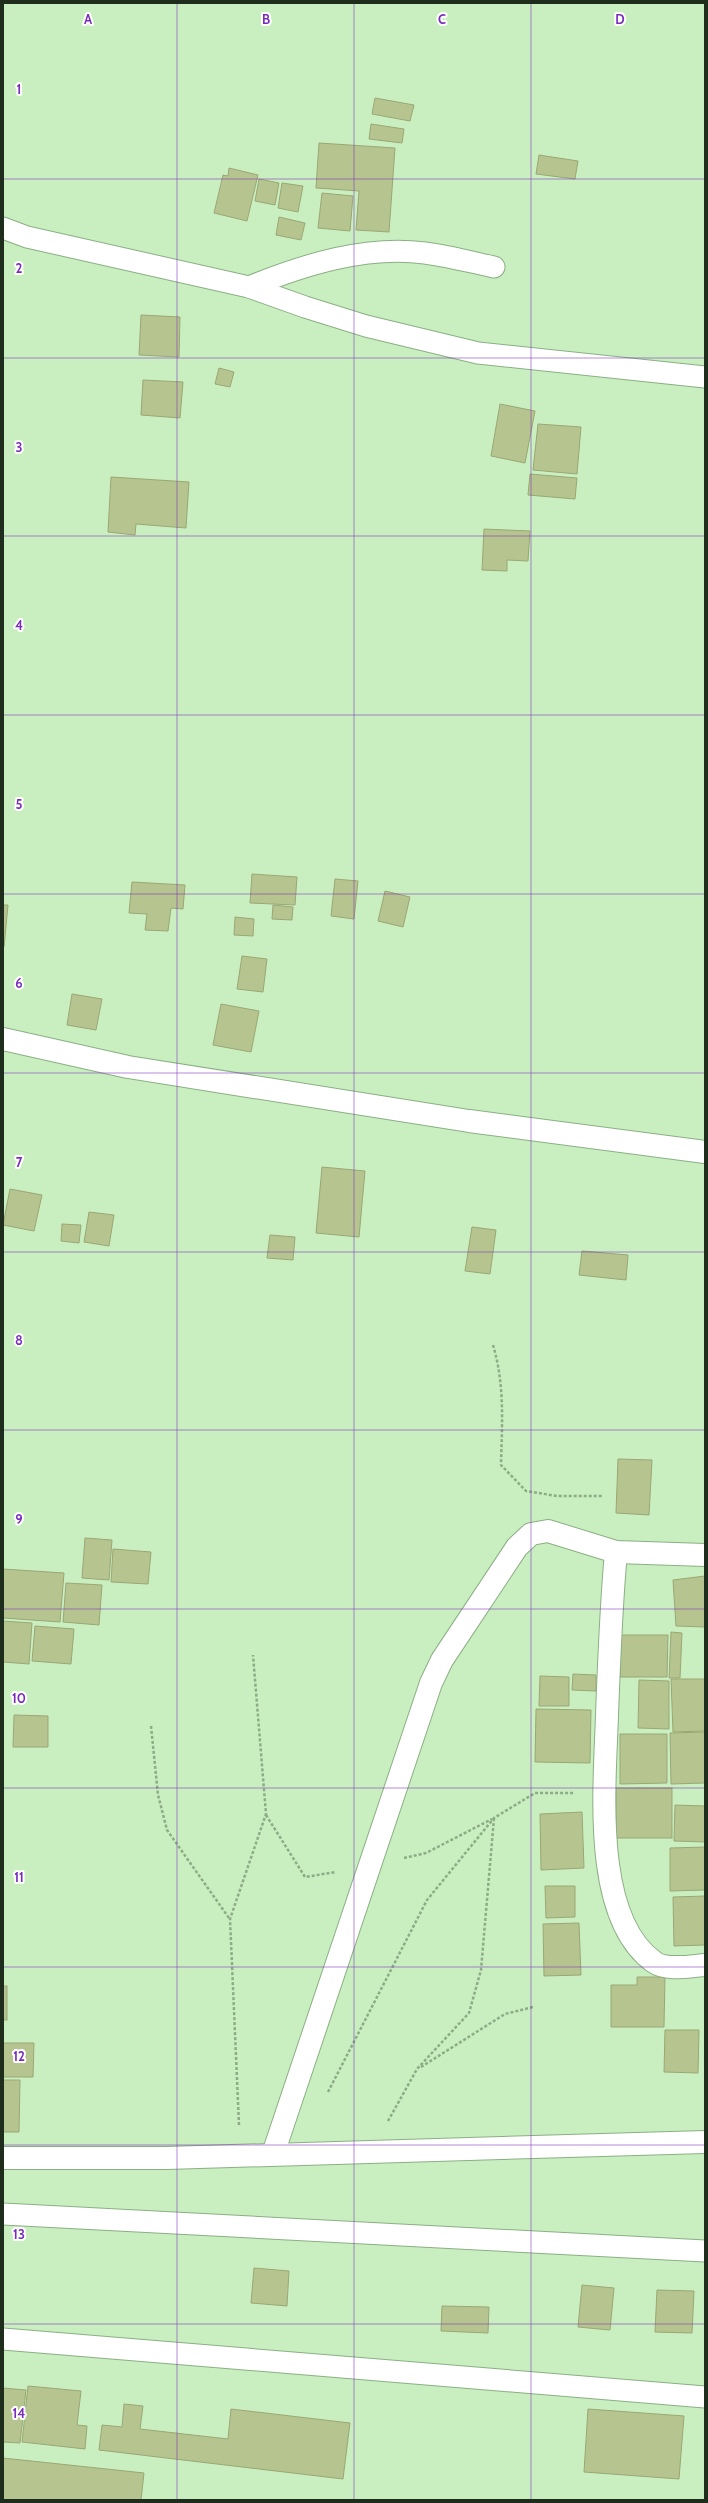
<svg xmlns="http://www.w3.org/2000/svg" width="708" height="2503" font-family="Cabin,sans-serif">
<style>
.building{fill:#b6c48f;stroke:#9aa774}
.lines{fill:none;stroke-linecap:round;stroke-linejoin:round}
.service-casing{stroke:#8baf84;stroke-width:23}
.minor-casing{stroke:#8baf84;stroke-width:24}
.path{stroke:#8eab87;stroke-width:2.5;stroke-dasharray:3 2;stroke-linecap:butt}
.service{stroke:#fff;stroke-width:21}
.minor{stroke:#fff;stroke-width:22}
.grid{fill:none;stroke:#7b2cbf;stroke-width:1;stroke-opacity:0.55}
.grid-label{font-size:13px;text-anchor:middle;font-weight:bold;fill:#7b2cbf;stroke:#fff;stroke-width:4;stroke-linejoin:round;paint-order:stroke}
</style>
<rect width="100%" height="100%" fill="#c9efc1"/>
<g class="building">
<polygon points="375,98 414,105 410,121 372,114"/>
<polygon points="371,124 404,129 402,143 369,139"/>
<polygon points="319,143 395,148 389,232 356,230 359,191 316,188"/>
<polygon points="539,155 578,161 575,179 536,174"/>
<polygon points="229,168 258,175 247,221 214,213 223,175 228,176"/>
<polygon points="259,179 279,183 275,205 255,201"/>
<polygon points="282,183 303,186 298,212 278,208"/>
<polygon points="322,193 353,196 350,231 318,228"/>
<polygon points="279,217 305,223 301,240 276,235"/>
<polygon points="141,315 180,317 179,357 139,355"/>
<polygon points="219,368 234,372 230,387 215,384"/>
<polygon points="143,380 183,382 180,418 141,415"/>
<polygon points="500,404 535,411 525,463 491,456"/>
<polygon points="538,424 581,427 577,474 533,470"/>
<polygon points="530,474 577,478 575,499 528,495"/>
<polygon points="111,477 189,482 186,528 136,524 135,535 108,532"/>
<polygon points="484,529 530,531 528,561 507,560 507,571 482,570"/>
<polygon points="252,874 297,877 295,905 250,903"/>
<polygon points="335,879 358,881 354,919 331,916"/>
<polygon points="132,882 185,885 183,909 171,908 168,931 145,930 147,914 129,913"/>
<polygon points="385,891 410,897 403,927 378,921"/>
<polygon points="3,905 8,905 4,947 3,946"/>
<polygon points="273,905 293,907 292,920 272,919"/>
<polygon points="235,917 254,919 253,936 234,935"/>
<polygon points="242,956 267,959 263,992 237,989"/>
<polygon points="72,994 102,999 96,1030 67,1025"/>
<polygon points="221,1004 259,1011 251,1052 213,1045"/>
<polygon points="322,1167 365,1171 359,1237 316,1233"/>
<polygon points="10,1189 42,1195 34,1231 3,1225"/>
<polygon points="89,1212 114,1215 109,1246 84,1242"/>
<polygon points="62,1224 81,1225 79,1243 61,1241"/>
<polygon points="472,1227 496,1230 490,1274 465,1271"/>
<polygon points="270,1235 295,1237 293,1260 267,1258"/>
<polygon points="582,1251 628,1255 626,1280 579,1275"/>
<polygon points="618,1459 652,1460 649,1515 616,1513"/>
<polygon points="85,1538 112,1540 109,1580 82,1578"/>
<polygon points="113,1549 151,1552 148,1584 111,1582"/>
<polygon points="3,1569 64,1573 60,1622 3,1618"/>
<polygon points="705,1576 705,1627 676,1626 673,1580"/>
<polygon points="66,1583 102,1585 99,1625 63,1622"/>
<polygon points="3,1621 32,1623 29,1664 3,1662"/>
<polygon points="35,1626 74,1629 71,1664 32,1661"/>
<polygon points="671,1632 682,1633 680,1678 669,1678"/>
<polygon points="621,1635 668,1635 667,1677 620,1677"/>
<polygon points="573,1674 596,1675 596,1691 572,1690"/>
<polygon points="540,1676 569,1677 569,1706 539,1706"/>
<polygon points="671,1679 705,1679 705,1731 673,1732"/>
<polygon points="639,1680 669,1681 669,1729 638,1728"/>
<polygon points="536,1709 591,1710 590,1763 535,1762"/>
<polygon points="14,1715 48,1716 48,1747 13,1747"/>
<polygon points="705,1732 705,1783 671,1784 670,1733"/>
<polygon points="620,1734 667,1734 667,1783 620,1784"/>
<rect x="616" y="1788" width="56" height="50"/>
<polygon points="675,1805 705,1806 705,1842 674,1841"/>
<polygon points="582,1812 584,1868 541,1870 540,1814"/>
<polygon points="705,1847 705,1890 670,1891 670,1848"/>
<polygon points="545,1886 575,1886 575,1917 546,1918"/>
<polygon points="705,1896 705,1945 674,1946 673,1897"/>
<polygon points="579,1923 581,1975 544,1976 543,1924"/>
<polygon points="637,1977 665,1977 664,2027 611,2027 611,1985 637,1985"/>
<rect x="3" y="1986" width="4" height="34"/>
<polygon points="665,2030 699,2030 698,2073 664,2072"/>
<polygon points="3,2043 34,2043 33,2077 3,2077"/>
<polygon points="3,2080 20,2080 19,2132 3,2132"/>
<polygon points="254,2268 289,2271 287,2306 251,2303"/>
<polygon points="582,2285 614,2288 610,2330 578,2327"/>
<polygon points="657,2290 694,2291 692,2333 655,2332"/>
<polygon points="442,2306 489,2307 488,2333 441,2331"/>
<polygon points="28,2386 81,2391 77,2425 87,2426 85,2449 22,2442"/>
<polygon points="3,2388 26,2390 20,2443 3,2442"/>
<polygon points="124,2404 143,2406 140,2429 228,2439 231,2409 350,2423 343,2479 99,2450 102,2425 122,2427"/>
<polygon points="588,2409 684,2416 679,2479 584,2472"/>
<polygon points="3,2458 144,2473 141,2500 3,2500"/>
</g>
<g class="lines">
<defs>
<g id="service">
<polyline points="3,228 27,237 249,287 305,307 366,326 478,353 705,377"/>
<path d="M249,287C303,265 366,245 425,253C448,256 471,262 494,267"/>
<polyline points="3,2214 705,2251"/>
<polyline points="3,2339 705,2397"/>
</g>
<g id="minor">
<polyline points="3,1039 128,1067 469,1121 705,1152"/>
<path d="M616,1552C611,1606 609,1661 607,1715C605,1784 591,1917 654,1962C666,1971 691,1966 705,1965"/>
<polyline points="273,2154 431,1683 442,1660 517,1547 531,1534 548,1531 616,1552 705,1555"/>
<polyline points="3,2158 167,2158 705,2142"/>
</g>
</defs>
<use href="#service" class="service-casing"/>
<use href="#minor" class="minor-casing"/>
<g class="path">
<path d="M493,1345C505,1385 502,1424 501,1465L526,1491L557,1496H602"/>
<polyline points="151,1726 158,1795 167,1830 229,1918"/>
<polyline points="266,1815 305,1877 336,1872"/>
<polyline points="404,1858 426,1853 492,1819"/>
<polyline points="421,2067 505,2014 533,2007"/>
<polyline points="328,2092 427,1900 494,1818 535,1793 574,1793"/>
<polyline points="388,2121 417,2069 469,2013 481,1970 494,1818"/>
<polyline points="239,2125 230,1919 266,1814 253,1655"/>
</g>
<use href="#service" class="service"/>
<use href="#minor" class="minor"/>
</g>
<path class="grid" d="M177,3V2500M354,3V2500M531,3V2500M3,179H705M3,358H705M3,536H705M3,715H705M3,894H705M3,1073H705M3,1252H705M3,1430H705M3,1609H705M3,1788H705M3,1967H705M3,2145H705M3,2324H705"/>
<g class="grid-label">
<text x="88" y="24">A</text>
<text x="266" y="24">B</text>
<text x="442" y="24">C</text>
<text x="620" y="24">D</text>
<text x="19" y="94">1</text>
<text x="19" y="273">2</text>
<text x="19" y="452">3</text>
<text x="19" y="630">4</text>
<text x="19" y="809">5</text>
<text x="19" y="988">6</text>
<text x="19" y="1167">7</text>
<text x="19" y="1345">8</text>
<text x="19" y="1524">9</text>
<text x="19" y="1703">10</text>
<text x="19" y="1882">11</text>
<text x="19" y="2061">12</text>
<text x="19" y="2239">13</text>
<text x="19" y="2418">14</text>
</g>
<rect width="708" height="2503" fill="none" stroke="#1f2d1c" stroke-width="8"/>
</svg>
